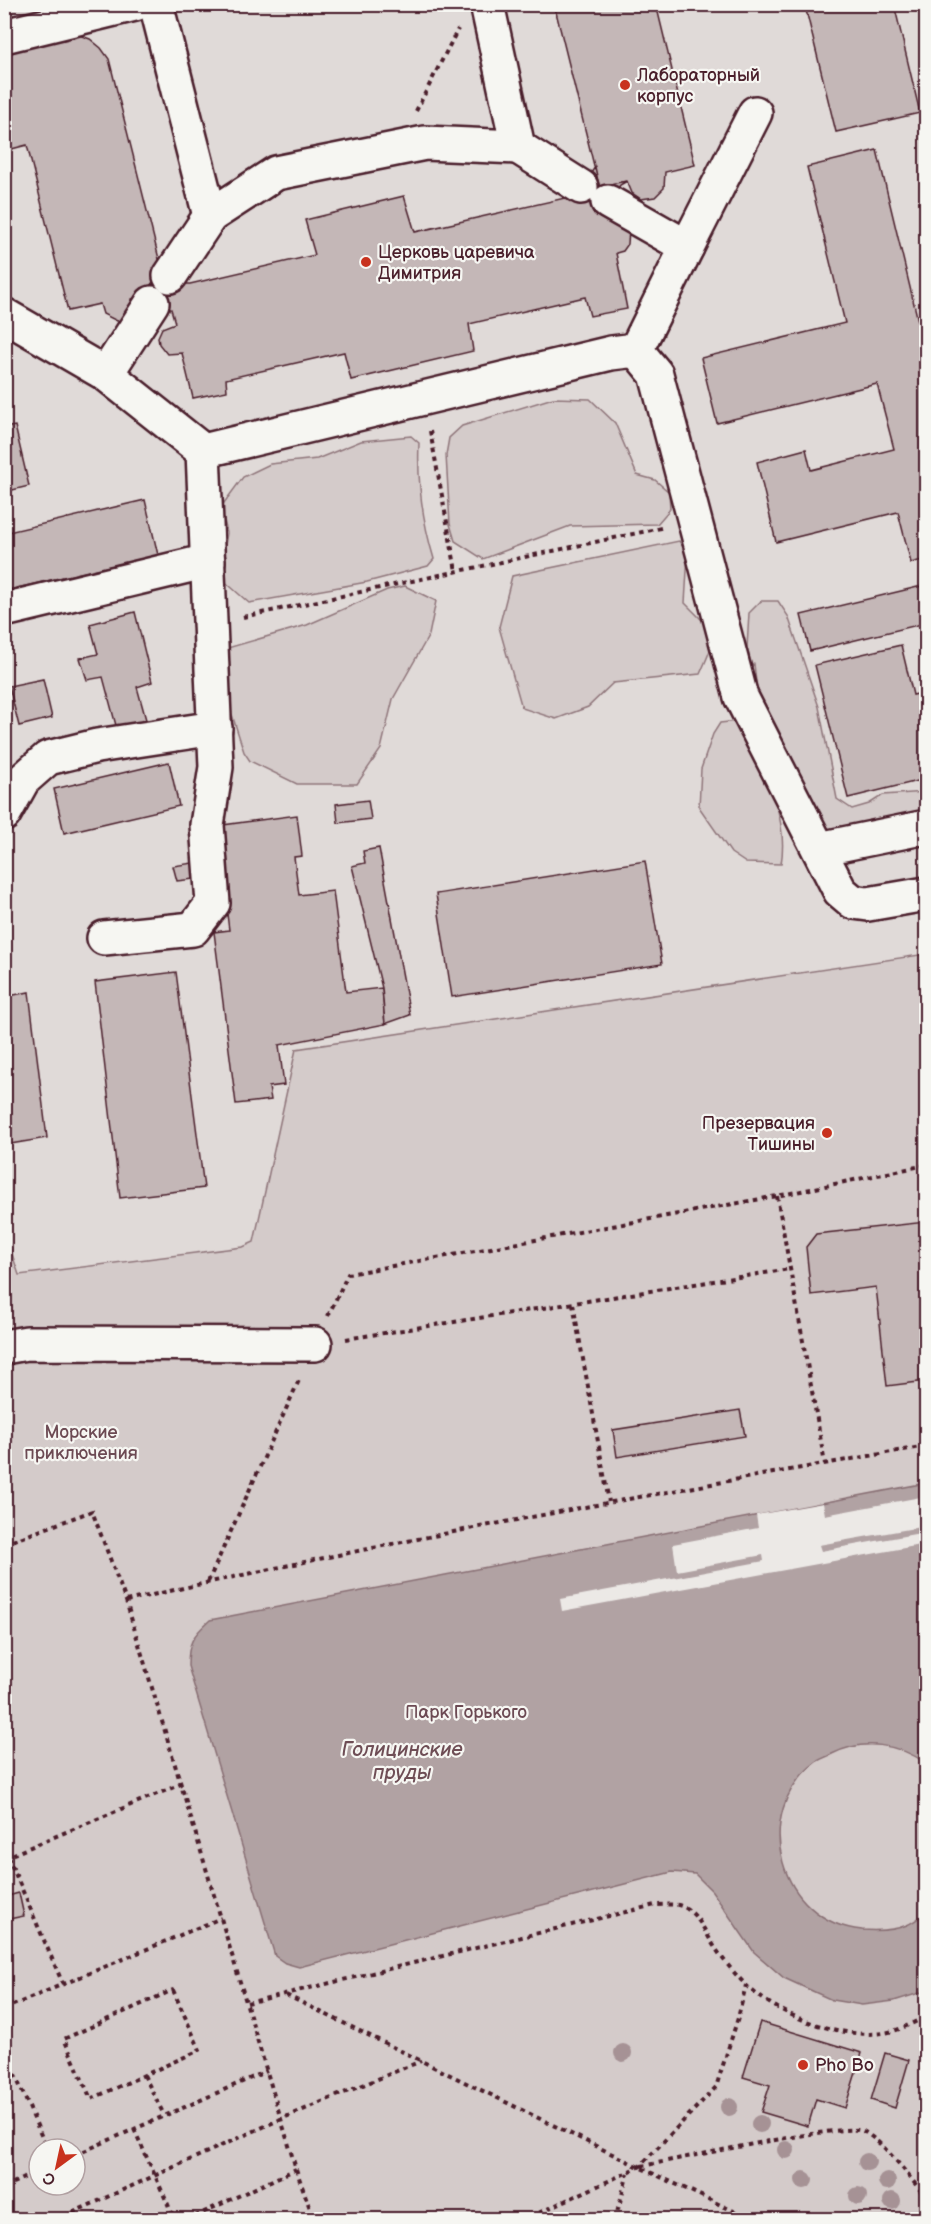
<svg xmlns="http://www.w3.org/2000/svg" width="931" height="2224" font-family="'Balsamiq Sans',sans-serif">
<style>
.built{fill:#e0dad8}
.green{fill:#d4cbca;stroke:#8f757a;stroke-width:1.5;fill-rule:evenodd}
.water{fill:#b1a2a3;stroke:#886e73;stroke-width:1.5}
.pier{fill:#ece9e6}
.building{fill:#c4b7b7;stroke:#4a1f2b;stroke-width:1.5}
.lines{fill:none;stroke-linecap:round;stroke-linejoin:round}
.minor-casing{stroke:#4a1f2b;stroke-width:38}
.path{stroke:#4a1f2b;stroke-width:4;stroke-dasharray:4.5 4.5;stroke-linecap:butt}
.minor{stroke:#f6f6f2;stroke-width:33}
.tree{fill:#a69295}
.poi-dot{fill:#c8321e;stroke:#f6f6f2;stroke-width:2}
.labels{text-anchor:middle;stroke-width:4.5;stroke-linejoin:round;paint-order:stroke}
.poi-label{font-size:18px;fill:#4a1f2b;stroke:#f6f6f2;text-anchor:start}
.park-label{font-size:18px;fill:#6c4a53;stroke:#f6f6f2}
.water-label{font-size:20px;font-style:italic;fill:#6e4d55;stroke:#f6f6f2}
</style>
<rect width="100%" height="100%" fill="#ece9e6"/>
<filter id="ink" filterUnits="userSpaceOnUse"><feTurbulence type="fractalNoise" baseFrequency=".0167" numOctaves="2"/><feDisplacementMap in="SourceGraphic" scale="12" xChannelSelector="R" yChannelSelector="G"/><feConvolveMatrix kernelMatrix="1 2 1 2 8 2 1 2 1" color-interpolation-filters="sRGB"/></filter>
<g filter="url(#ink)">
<polygon class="built" points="4,5 926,5 926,954 296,1049 253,1246 18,1275 4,1230"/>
<g class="green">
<polygon points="553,398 590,399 615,423 637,475 655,480 669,492 670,509 657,524 570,526 483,559 455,541 450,524 446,455 449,438 462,426"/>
<path d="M411,436L419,443C417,484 422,519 434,559L428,566L367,582L249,603L222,579L221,570L227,533L221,507L243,477L270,464L317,459L361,441Z"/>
<path d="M679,541L688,554L685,603C717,635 719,632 700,674L613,683L588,707L556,719L522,708L499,627L512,576Z"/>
<polygon points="405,586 436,601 429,635 393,699 381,749 357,784 297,784 250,761 244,752 221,680 224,649 307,625 387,590"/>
<polygon points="761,601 778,601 788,616 819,707 837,799 852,809 869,804 883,795 926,792 926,816 832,833 817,825 759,710 754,664 752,666 747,648 749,613"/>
<path d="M738,721C760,766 790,812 781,864L746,863L731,853L699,807L701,769L713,734L720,723Z"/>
<path d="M926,954V2219H5L4,1230L19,1275L243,1247L254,1242L296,1049ZM39,2149H75V2185H39Z"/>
</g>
<path class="water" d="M926,1483V1763C898,1744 864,1738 832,1754C827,1757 820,1759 816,1762C749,1812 779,1922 862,1930C876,1931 893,1931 907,1925C914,1922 920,1917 926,1913V1991L894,2001L862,2005L832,2000L784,1978L754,1952L712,1891L695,1874L672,1872L299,1967L285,1963L275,1956L188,1666C188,1643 192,1636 210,1620Z"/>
<polygon class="pier" points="926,1496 926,1526 819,1545 821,1551 926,1532 926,1544 562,1611 560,1599 764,1561 763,1555 677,1571 673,1544 758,1528 756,1515 823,1503 825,1515"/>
<g class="building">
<polygon points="554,4 656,4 695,165 665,172 664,188 655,197 641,199 632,193 627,181 599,186"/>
<polygon points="828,4 894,4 920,113 836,132 806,10"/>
<polygon points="76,34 90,39 101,48 109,59 162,271 142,296 132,299 133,303 125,319 117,321 103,314 100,304 68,311 27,145 4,151 4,46"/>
<polygon points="877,150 926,354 926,559 911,563 898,512 776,542 757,462 806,449 811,470 894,449 877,384 717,423 701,358 845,323 807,167"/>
<polygon points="595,167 599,186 627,181 620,185 605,208 608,222 615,221 629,229 628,244 623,251 616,253 627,309 590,316 585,297 469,324 473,351 351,380 344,352 226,379 227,391 193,398 182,353 167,354 159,344 158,337 162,328 175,323 171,309 158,307 142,296 162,271 182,284 190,284 315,255 305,220 404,196 415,232 569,197 571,202"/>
<polygon points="15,426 29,486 4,492 4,428"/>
<polygon points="145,500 158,555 4,591 4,533"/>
<polygon points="926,585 926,623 810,651 801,615"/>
<polygon points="135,612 152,682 137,687 148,727 118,733 103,677 87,680 80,658 98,654 90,624"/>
<polygon points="901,645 913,695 926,692 926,779 848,798 815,665"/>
<polygon points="43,679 52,718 19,726 9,686"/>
<polygon points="169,762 179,806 64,833 54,789"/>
<polygon points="368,800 371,819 338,823 336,804"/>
<polygon points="297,815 302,856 294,857 299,895 333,891 346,992 382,988 385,1024 279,1045 284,1085 269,1087 271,1100 236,1104 214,932 229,930 216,826"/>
<polygon points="379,848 410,1015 385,1024 382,988 352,866 365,863 363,851"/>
<polygon points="645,861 662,964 452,997 436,894"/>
<polygon points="199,862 202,878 177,881 173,866"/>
<polygon points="176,972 204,1188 120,1198 95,982"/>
<polygon points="29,992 47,1138 4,1145 4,997"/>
<polygon points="926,1222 926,1381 887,1386 876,1287 811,1295 806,1247 816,1234"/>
<polygon points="740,1410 745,1436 617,1457 613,1430"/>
<polygon points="19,1893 24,1916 4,1920 4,1897"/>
<polygon points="760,2022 862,2053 845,2108 816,2099 808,2126 761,2112 770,2085 743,2077"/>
<polygon points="885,2053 909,2060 895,2108 871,2100"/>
</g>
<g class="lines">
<defs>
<g id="minor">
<polyline points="156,4 210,216 276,173 425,143 518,147 487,4"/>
<polyline points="4,36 135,4"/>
<polyline points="518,147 581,187"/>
<polyline points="608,202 687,247 636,350"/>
<polyline points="687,247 755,113"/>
<polyline points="170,276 210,216"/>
<polyline points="4,315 106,374 152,303"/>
<polyline points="106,374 203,451 611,353 636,350 656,374 741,697 840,891 853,902 868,904 926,894"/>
<polyline points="4,610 208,561"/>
<polyline points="4,814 23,780 48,758 97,746 215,728"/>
<polyline points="819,849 926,827"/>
<polyline points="104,938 193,929 213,903 207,825 216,767 203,451"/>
<polyline points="4,1347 27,1343 315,1344"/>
</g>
</defs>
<use href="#minor" class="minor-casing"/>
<g class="path">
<polyline points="416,111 458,29"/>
<polyline points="430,431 456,571"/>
<polyline points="243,617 661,528"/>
<polyline points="777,1196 825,1464"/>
<polyline points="573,1304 609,1502"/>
<polyline points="328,1316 348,1274 777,1196 926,1165"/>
<polyline points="346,1339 790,1269"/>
<polyline points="4,1544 92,1511 126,1601 296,2169 314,2220"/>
<polyline points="208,1582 300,1378"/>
<path d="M126,1601C391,1540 659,1493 926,1446"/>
<polyline points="8,1857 63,1984"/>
<polyline points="4,1858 181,1784"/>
<polygon points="173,1990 200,2050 91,2099 64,2039"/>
<polyline points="286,1995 639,2167 753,2220"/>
<path d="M247,2003L655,1905C662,1905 671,1904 678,1905C697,1909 706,1935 716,1949C724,1961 735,1974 745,1984C776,2016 850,2043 893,2031C904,2028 916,2021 926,2017"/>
<polyline points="4,2009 221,1918"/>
<polyline points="4,2049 47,2149"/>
<polyline points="144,2075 164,2115"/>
<polyline points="134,2129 175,2220"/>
<polyline points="75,2155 267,2071"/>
<path d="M641,2166C672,2161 846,2122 863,2131C888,2146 907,2175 926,2197"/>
<polyline points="4,2187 39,2171"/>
<polyline points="56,2220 281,2119 421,2061"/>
<polyline points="187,2220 296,2169"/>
<polyline points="523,2220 639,2167 716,2087 738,2018 746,1985"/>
<polyline points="615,2220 628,2173"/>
</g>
<use href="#minor" class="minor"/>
</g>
<g class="tree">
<circle cx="623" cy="2053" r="9"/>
<circle cx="729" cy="2107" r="9"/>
<circle cx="760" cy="2124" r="9"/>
<circle cx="786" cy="2150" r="9"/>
<circle cx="867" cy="2162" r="9"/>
<circle cx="804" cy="2180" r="9"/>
<circle cx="887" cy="2181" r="9"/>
<circle cx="858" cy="2196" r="9"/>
<circle cx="892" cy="2201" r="9"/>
</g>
</g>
<g class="poi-dot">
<circle cx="625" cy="85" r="6"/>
<circle cx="366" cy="262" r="6"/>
<circle cx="827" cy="1133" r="6"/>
<circle cx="803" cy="2065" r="6"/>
</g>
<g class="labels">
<g class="poi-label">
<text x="637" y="81">Лабораторный<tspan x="637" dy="21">корпус</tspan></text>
<text x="378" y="258">Церковь царевича<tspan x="378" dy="21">Димитрия</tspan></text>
<text x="815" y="1129" text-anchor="end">Презервация<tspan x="815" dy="21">Тишины</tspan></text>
<text x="815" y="2071">Pho Bo</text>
</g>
<g class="park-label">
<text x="81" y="1438">Морские<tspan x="81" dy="21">приключения</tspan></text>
<text x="466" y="1718">Парк Горького</text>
</g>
<g class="water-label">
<text x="402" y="1756">Голицинские<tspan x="402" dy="23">пруды</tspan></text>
</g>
</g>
<rect width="931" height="2224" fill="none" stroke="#f6f6f2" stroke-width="24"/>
<rect x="12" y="12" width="907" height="2200" fill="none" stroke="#4a1f2b" stroke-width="2" filter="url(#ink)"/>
<g transform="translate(57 2167) rotate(213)"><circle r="28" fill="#f6f6f2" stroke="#b1a0a2" stroke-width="1.5"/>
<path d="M0-4.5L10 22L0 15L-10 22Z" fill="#c8321e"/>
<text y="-9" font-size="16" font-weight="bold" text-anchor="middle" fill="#4a1f2b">С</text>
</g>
</svg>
